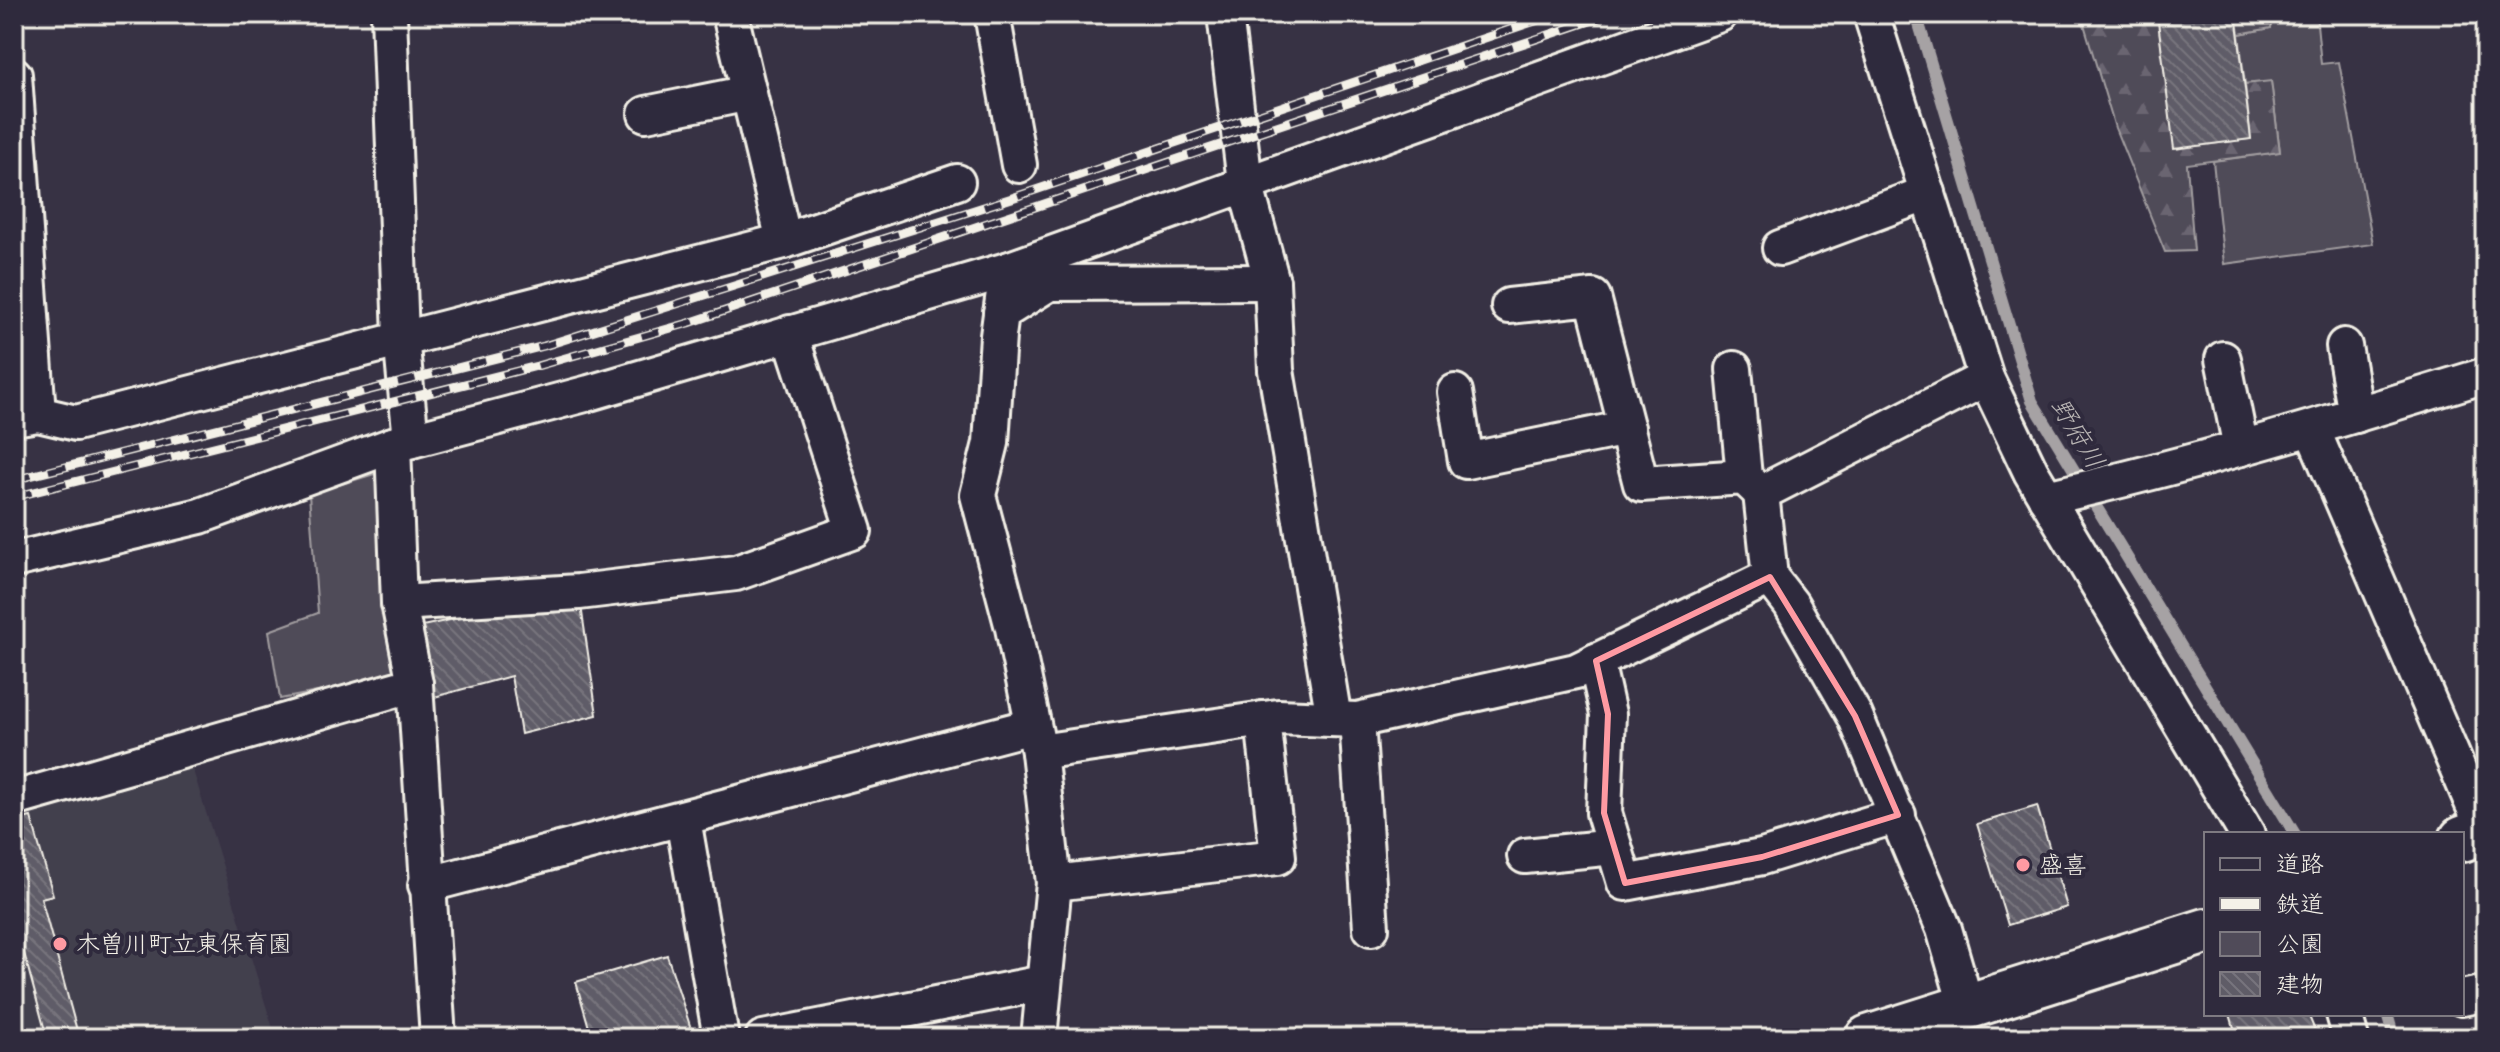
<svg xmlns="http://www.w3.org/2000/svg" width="2500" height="1052" font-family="'Comic Neue','Klee One',sans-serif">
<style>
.built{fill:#433f4e}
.green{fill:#504b59;stroke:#a29ea0;stroke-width:2}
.forest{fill:url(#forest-firs);stroke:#a29ea0;stroke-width:2}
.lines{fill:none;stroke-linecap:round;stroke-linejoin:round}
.stream{stroke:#a6a2a4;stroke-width:12}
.building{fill:url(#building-back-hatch);stroke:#f4f1e8;stroke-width:2}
.street-casing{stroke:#f4f1e8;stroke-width:40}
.secondary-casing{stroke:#f4f1e8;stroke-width:50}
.street{stroke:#2f2a3d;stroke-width:34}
.secondary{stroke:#2f2a3d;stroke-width:44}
.rail-casing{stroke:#f4f1e8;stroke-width:9}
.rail{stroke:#2f2a3d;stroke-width:6;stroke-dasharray:18;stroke-linecap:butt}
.marked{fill:none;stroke:#ff9aa2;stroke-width:6;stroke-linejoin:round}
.poi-dot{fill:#ff9aa2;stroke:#2f2a3d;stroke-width:3}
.labels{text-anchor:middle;stroke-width:8;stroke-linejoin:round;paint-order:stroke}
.poi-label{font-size:24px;fill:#f4f1e8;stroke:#2f2a3d;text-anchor:start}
.water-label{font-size:26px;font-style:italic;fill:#bab6b5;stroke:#2f2a3d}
</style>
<defs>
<pattern id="forest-firs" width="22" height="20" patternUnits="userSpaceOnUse" patternTransform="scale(2)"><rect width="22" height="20" fill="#504b59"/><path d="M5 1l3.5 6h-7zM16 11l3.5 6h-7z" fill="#6a6571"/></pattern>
<pattern id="building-back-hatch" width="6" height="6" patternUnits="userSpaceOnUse" patternTransform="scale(2)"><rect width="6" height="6" fill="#5f5c67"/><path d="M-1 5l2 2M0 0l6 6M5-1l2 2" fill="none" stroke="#77747d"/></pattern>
</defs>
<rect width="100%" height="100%" fill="#373244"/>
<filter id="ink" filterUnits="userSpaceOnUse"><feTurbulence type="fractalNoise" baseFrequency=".0125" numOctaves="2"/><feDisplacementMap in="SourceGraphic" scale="16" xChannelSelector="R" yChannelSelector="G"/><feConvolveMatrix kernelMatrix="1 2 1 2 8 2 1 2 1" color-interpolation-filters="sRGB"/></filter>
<g filter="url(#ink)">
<polygon class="built" points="187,751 276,1038 14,1038 14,796"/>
<g class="green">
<polygon points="2271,14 2316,14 2321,64 2339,62 2373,244 2224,264 2213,161 2280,152 2271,82 2245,84 2239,34 2271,28"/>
<polygon points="394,468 413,674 280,699 269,631 318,613 309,494"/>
</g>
<g class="forest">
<polygon points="2081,14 2215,14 2158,21 2175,149 2251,139 2245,84 2271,81 2280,152 2187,164 2194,251 2165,252 2115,128"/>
<polygon points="2236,14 2272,14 2271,28 2239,34"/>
</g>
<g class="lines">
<g class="stream">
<polyline points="1916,14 2032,401 2295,834"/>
<polyline points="2387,1014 2394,1038"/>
</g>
</g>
<g class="building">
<polygon points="2215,14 2236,14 2251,139 2174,149 2158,21"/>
<polygon points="579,592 597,715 521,734 511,676 416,702 404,630"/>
<polygon points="2037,806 2067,907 2008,925 1977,824"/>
<polygon points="31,817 53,895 41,898 79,1038 47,1038 14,916 14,821"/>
<polygon points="667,955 694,1038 592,1038 576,982"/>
<polygon points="2230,1014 2308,1014 2316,1033 2294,1038 2237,1038"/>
</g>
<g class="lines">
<defs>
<g id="street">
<polyline points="389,14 401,337 411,440"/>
<polyline points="730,14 784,241"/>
<polyline points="992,14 1019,165"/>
<polyline points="1225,14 1245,183 1272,282 1276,370 1334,719"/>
<polyline points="1871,14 1986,378 2031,472 2247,834"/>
<polyline points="14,75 38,414"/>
<polyline points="646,114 749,93"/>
<polyline points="1780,248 1928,193"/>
<polyline points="1007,270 998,336 991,443 978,495 1013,628 1039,752 1054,883 1039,1038"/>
<polyline points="1509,306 1593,297 1641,484 1744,477 1761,493"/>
<polyline points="1001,313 1049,283 1272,282"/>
<polyline points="2344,346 2356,415"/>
<polyline points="2223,359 2241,448"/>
<polyline points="1734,369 1744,477"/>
<polyline points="1455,392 1466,461 1627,428"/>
<polyline points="14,418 38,414 76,423 784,241 957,182"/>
<polyline points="2312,429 2484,830"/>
<polyline points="393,445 399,603 415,684 438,1038"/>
<path d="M2046,498C2195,464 2340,420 2486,375"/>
<polyline points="14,560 200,516 393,445 589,393 1007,270 1720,14"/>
<polyline points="399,603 579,592 736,573 854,531 790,333"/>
<polyline points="1596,661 1608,714 1604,813 1625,883 1762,857 1898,815"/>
<polyline points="1357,720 1371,928"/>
<polyline points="1039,752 1278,717 1357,720 1576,671 1770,577"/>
<polyline points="14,799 415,684"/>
<polyline points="683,819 721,1038"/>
<polyline points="1525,856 1614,847"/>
<polyline points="1054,883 1278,857 1263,719"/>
<polyline points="426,885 1032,726"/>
<polyline points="2462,998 2486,993"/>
<polyline points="1967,1008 1944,929 1855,716 1791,604 1770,577 1761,493 1986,378"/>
<polyline points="2344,1014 2351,1038"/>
<polyline points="763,1038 1043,983"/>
</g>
<g id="secondary">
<polyline points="2462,839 2486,830"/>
<polyline points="1868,1038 2206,931"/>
</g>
</defs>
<use href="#street" class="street-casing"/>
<use href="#secondary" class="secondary-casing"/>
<use href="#street" class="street"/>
<use href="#secondary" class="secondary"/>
<defs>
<g id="rail">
<polyline points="14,480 544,346 1009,199 1556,14"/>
<polyline points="14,497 537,366 689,323 1611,14"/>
</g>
</defs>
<use href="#rail" class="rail-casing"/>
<use href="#rail" class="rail"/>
</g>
</g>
<path class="marked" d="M1770,577L1855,716L1898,815L1762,857L1625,883L1604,813L1608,714L1596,661Z"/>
<g class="poi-dot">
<circle cx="2023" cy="865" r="8"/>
<circle cx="60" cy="944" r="8"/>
</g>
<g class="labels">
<g class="poi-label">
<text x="2039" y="873">盛喜</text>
<text x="76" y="952">木曽川町立東保育園</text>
</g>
<g class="water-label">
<text transform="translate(2078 433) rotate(59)" y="9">野府川</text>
</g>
</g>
<rect width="2500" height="1052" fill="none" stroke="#2f2a3d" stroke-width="48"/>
<rect x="24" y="24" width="2452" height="1004" fill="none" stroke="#f4f1e8" stroke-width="3" filter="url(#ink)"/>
<rect x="2204" y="832" width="260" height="184" fill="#2f2a3d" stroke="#7e7a81" stroke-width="2"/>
<rect x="2220" y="858" width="40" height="12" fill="#2f2a3d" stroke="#7e7a81" stroke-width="2"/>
<text x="2276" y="872" font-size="24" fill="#f4f1e8">道路</text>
<rect x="2220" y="898" width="40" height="12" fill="#f4f1e8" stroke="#7e7a81" stroke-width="2"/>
<text x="2276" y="912" font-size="24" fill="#f4f1e8">鉄道</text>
<rect x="2220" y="932" width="40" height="24" fill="#504b59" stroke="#7e7a81" stroke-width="2"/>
<text x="2276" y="952" font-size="24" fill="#f4f1e8">公園</text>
<rect x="2220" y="972" width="40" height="24" fill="url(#building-back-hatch)" stroke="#7e7a81" stroke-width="2"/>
<text x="2276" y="992" font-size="24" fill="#f4f1e8">建物</text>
</svg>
